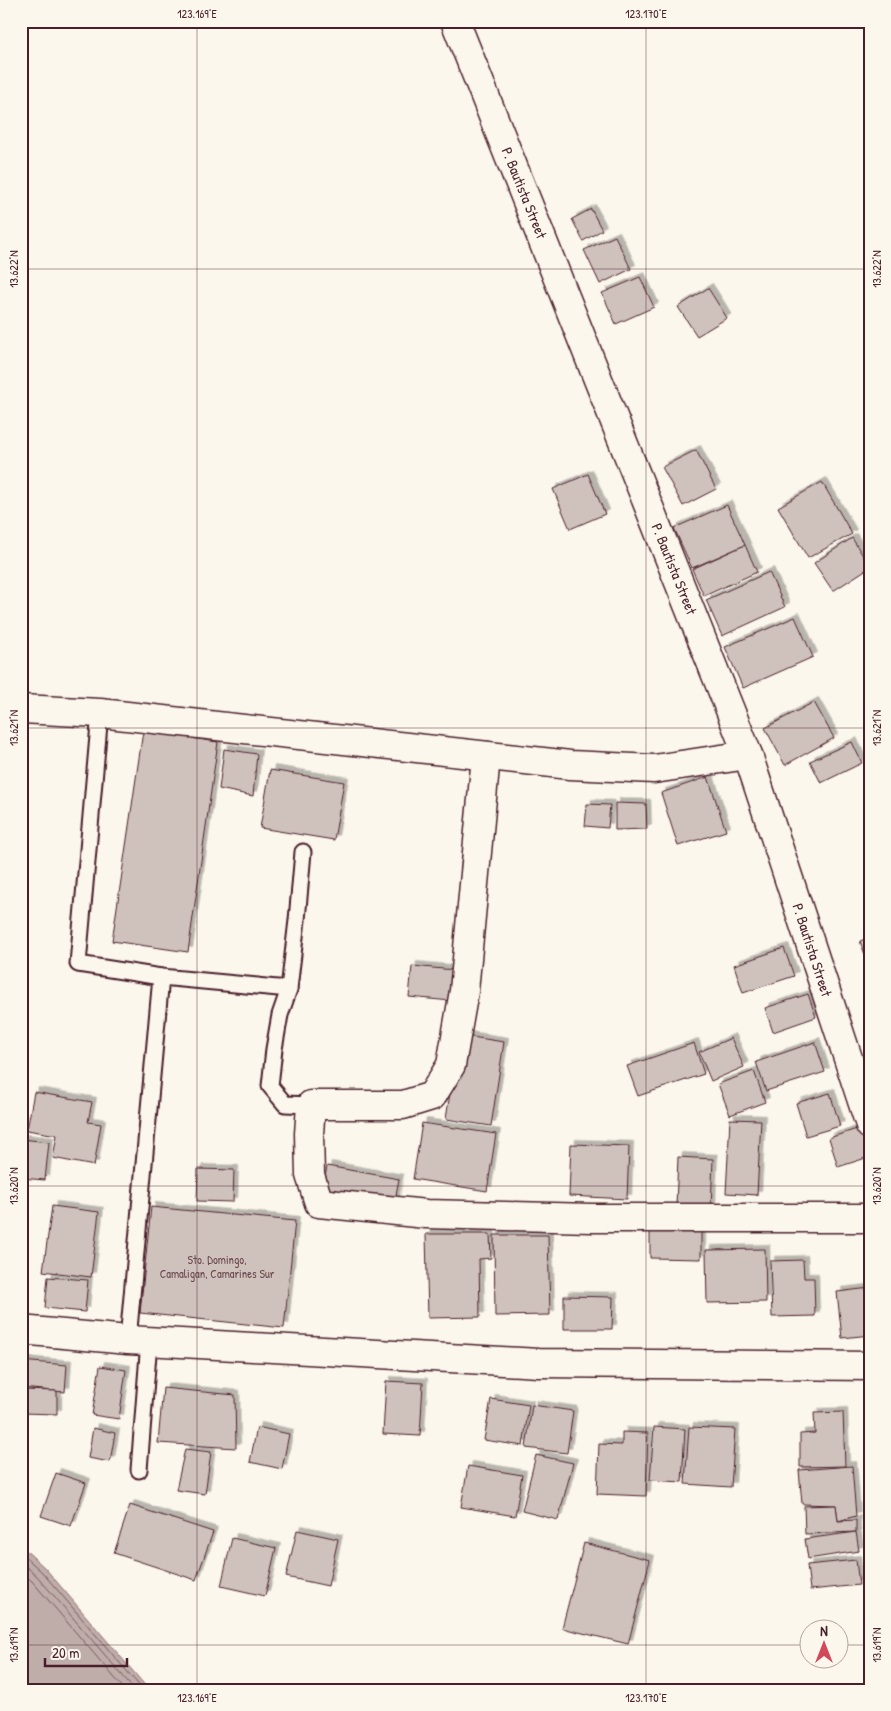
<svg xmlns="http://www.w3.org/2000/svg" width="891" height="1711" font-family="'Patrick Hand',sans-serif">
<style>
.water{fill:#bfadaa;stroke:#907477}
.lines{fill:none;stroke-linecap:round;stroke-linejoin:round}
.shore{stroke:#79585e;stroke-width:1}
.building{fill:#cfc2bc;stroke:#4a1f2b;filter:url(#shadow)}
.lane-casing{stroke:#4a1f2b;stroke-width:19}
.street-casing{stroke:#4a1f2b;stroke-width:31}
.secondary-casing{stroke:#4a1f2b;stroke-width:31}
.lane{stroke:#fbf7ec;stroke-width:15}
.street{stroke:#fbf7ec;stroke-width:28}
.secondary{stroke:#fbf7ec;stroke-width:28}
.ticks{fill:none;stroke:#4a1f2b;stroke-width:1;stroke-opacity:0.45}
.labels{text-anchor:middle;stroke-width:4;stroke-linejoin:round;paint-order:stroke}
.number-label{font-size:12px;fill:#6b484f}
.street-label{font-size:15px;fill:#4a1f2b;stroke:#fbf7ec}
.neatline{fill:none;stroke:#4a1f2b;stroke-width:2}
.ticks-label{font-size:12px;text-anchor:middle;fill:#4a1f2b}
</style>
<defs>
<filter id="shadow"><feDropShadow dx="4.5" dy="-4.5" stdDeviation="0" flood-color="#0004"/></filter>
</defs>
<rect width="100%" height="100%" fill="#fbf7ec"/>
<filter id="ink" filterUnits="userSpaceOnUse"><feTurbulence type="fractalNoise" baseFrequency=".02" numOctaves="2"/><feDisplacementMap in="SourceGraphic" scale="10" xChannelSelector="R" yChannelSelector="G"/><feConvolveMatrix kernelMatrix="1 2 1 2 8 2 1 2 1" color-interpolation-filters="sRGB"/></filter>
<g filter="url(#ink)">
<polygon class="water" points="21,1546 45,1568 149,1690 21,1690"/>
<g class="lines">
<g class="shore">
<polyline points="21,1553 42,1572 143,1690"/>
<polyline points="21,1562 37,1576 135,1690"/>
<polyline points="21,1572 32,1581 125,1690"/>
</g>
</g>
<g class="building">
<polygon points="591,209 602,230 583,241 572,219"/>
<polygon points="615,236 631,269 600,284 584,250"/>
<polygon points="640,277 654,307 616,324 602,293"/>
<polygon points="708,288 727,318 697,336 678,307"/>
<polygon points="696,450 716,489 683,506 662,467"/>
<polygon points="588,474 605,514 570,529 553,489"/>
<polygon points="822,482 852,534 808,558 778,507"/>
<polygon points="727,505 745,545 692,568 674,528"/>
<polygon points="852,538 870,567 833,591 814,563"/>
<polygon points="745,545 757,572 704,596 692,569"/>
<polygon points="769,572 785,607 722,636 706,600"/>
<polygon points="795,617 813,657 743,688 725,647"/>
<polygon points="814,702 834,738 785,765 765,728"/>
<polygon points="143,731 218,742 188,952 112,941"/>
<polygon points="852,742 862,763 821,783 810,761"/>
<polygon points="224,749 257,754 253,796 219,789"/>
<polygon points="270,770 344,782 334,840 260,828"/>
<polygon points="708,777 726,831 678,846 661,793"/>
<polygon points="615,803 646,804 647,829 615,830"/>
<polygon points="587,804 610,805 608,828 585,826"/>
<polygon points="870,937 870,968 860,941"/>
<polygon points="784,948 794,976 743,993 734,965"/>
<polygon points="412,966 454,970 451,1001 409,997"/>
<polygon points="808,994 816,1017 773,1032 765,1008"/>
<polygon points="459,1035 504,1042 491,1126 446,1119"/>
<polygon points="731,1038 744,1067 711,1081 699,1052"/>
<polygon points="815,1042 825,1072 766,1091 756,1062"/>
<polygon points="694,1043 704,1074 638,1096 627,1066"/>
<polygon points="754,1071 765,1102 730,1115 718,1084"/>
<polygon points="34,1092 92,1102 88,1122 101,1124 94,1166 53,1158 57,1135 27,1130"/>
<polygon points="830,1093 840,1126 806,1136 796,1103"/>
<polygon points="730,1119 761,1120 757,1195 726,1193"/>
<polygon points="422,1123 496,1134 487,1191 413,1179"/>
<polygon points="860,1128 869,1157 838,1167 829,1138"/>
<polygon points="21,1139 49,1142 45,1180 21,1178"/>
<polygon points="571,1144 629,1146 627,1199 569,1196"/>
<polygon points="678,1157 713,1159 711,1207 676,1206"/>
<polygon points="327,1166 399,1179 394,1205 322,1194"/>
<polygon points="198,1169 234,1170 233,1202 197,1201"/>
<polygon points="52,1206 99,1212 91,1277 43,1271"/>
<polygon points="151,1207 295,1221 284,1328 140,1313"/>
<polygon points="650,1231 701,1231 701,1259 650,1258"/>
<polygon points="426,1234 490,1234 491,1258 479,1259 480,1317 428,1318"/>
<polygon points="494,1235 548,1235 550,1315 495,1316"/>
<polygon points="765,1249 766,1302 707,1303 706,1250"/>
<polygon points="803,1260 804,1278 814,1278 815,1316 772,1317 770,1261"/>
<polygon points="48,1277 88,1280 85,1312 45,1308"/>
<polygon points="870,1288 870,1335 842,1338 837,1292"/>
<polygon points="564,1296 613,1297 612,1329 564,1329"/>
<polygon points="21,1361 67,1365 65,1392 21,1388"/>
<polygon points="100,1366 126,1370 119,1419 92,1415"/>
<polygon points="386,1381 423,1383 420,1436 383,1434"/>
<polygon points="163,1388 235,1395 236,1448 158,1443"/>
<polygon points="21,1390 57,1391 57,1414 21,1413"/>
<polygon points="491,1399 529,1405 523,1446 484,1440"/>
<polygon points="532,1405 573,1411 567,1453 526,1448"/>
<polygon points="843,1412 845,1466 800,1467 800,1434 815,1433 814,1413"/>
<polygon points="257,1427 289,1434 282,1469 250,1462"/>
<polygon points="654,1427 685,1429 682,1482 650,1480"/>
<polygon points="689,1427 735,1429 731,1487 685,1484"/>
<polygon points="93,1428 115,1433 110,1462 88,1458"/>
<polygon points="622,1432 648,1433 646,1496 597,1494 599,1444 622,1445"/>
<polygon points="185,1449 211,1452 205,1494 176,1490"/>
<polygon points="536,1455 573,1463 558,1520 522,1511"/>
<polygon points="468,1466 522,1475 515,1516 461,1507"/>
<polygon points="852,1466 856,1516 838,1521 836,1505 802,1504 799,1470"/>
<polygon points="56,1473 86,1483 71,1526 41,1516"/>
<polygon points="130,1505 213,1532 196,1580 114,1553"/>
<polygon points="836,1505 838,1521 856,1520 856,1532 805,1534 804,1506"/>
<polygon points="297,1530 338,1539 328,1586 286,1577"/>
<polygon points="856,1532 859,1551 808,1559 805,1539"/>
<polygon points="232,1538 276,1548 265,1596 221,1586"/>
<polygon points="584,1543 650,1560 628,1644 562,1628"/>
<polygon points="856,1560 859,1585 810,1590 807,1565"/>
</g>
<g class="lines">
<defs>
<g id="lane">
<polyline points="100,713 78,964 161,977 289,989"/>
<polyline points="303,852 297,920 289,989 280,1015 274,1049 270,1086 285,1104 311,1105"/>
<polyline points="128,1340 161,977"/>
<polyline points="139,1470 149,1341"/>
</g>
<g id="street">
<polyline points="21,709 100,713 570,765 654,769 748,755"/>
<polyline points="486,756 464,991 451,1065 432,1096 403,1105 311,1105 309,1134 310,1175 319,1203 426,1214 592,1218 870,1218"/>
</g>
<g id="secondary">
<polyline points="455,21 748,755 870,1125"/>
<polyline points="21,1330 128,1340 539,1363 870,1366"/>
</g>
</defs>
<use href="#lane" class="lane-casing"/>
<use href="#street" class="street-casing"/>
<use href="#secondary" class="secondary-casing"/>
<use href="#lane" class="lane"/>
<use href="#street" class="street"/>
<use href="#secondary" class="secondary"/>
</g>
</g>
<path class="ticks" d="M197,21V1690M646,21V1690M21,269H870M21,728H870M21,1186H870M21,1645H808M838,1645H870"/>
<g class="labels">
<g class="number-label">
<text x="217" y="1264">Sto. Domingo,<tspan x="217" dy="14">Camaligan, Camarines Sur</tspan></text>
</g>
<g class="street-label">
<text transform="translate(524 193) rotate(68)" y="5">P. Bautista Street</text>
<text transform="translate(674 569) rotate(68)" y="5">P. Bautista Street</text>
<text transform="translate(812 950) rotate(72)" y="5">P. Bautista Street</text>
</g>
</g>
<rect width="891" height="1711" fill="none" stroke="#fbf7ec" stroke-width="55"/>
<g transform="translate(824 1644)"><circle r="24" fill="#fbf7ec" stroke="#b4a19f"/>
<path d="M0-4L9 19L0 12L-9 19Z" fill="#d1495b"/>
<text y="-8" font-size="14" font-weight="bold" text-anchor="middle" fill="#4a1f2b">N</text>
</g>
<path d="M45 1658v8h82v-8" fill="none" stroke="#4a1f2b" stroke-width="2.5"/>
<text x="52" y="1658" font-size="15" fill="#4a1f2b" stroke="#fbf7ec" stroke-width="4" paint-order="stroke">20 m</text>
<rect x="28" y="28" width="836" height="1656" class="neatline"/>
<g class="ticks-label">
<text x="197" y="18">123.169°E</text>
<text x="646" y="18">123.170°E</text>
<text transform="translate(14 269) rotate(-90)" y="4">13.622°N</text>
<text transform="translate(877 269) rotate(-90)" y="4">13.622°N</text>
<text transform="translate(14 728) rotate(-90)" y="4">13.621°N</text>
<text transform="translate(877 728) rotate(-90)" y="4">13.621°N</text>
<text transform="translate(14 1186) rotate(-90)" y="4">13.620°N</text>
<text transform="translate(877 1186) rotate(-90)" y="4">13.620°N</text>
<text transform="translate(14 1645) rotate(-90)" y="4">13.619°N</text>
<text transform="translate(877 1645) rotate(-90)" y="4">13.619°N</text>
<text x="197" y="1702">123.169°E</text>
<text x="646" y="1702">123.170°E</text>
</g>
</svg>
